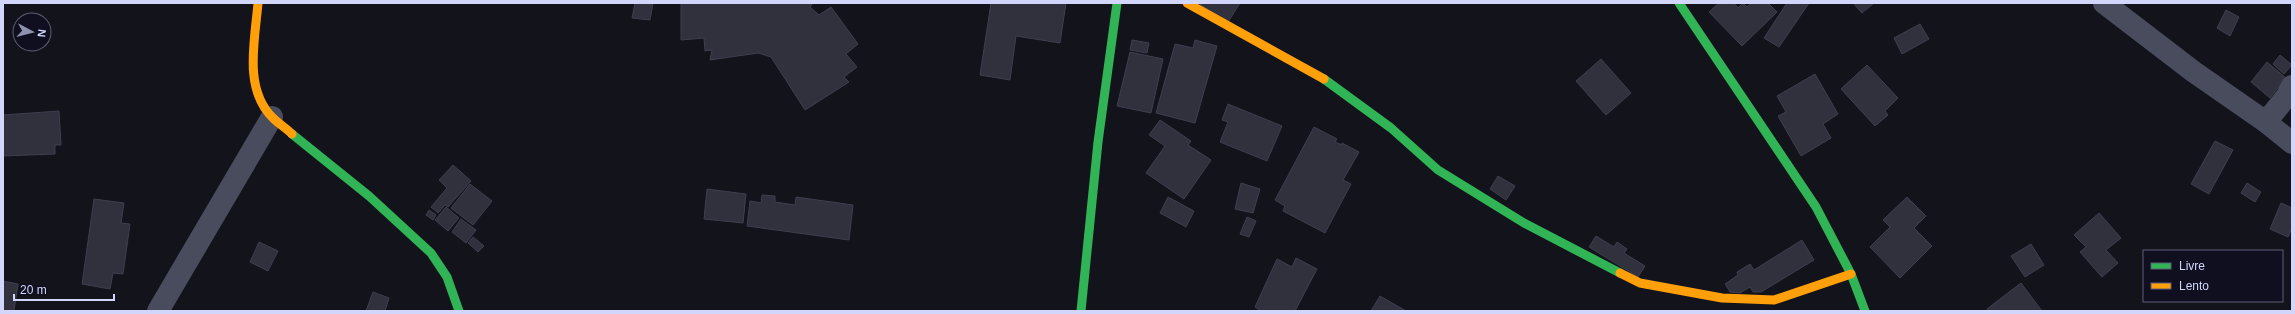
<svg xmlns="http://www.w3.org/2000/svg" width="2295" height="314" font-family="Helvetica,sans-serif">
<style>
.building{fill:#31313e;stroke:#3e3e4f}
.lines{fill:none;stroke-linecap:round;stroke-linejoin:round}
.street{stroke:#494c5d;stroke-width:22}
.fast{stroke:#30b455;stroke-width:9}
.slow{stroke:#ff9f0a;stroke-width:9}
</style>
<rect width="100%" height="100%" fill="#13131c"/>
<g class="building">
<polygon points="635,3 653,3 650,20 632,18"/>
<polygon points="681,3 813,3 810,7 819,15 831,7 858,44 846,54 857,67 844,77 849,82 805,110 771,57 758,53 710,60 712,50 705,51 704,38 681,40"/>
<polygon points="991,3 1066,3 1060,43 1016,36 1010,80 980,75"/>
<polygon points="1198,3 1240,3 1228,22"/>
<polygon points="1719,3 1734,3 1738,8 1743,3 1747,7 1751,3 1768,3 1777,12 1742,46 1709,12"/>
<polygon points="1787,3 1809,3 1779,47 1764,38"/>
<polygon points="1853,3 1874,3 1862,13"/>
<polygon points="2226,10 2239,17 2230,36 2217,28"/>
<polygon points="1920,24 1929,39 1902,54 1894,38"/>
<polygon points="1132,40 1149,43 1147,53 1130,50"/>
<polygon points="1195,40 1217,46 1195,123 1156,113 1175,44 1193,48"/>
<polygon points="1130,52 1163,59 1151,113 1117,106"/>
<polygon points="2280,55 2292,65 2284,74 2273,64"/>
<polygon points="1601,59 1631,93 1606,115 1576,81"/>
<polygon points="2267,62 2286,78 2270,98 2251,82"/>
<polygon points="1867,65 1898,98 1885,111 1888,115 1875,126 1841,89"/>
<polygon points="1815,74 1838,114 1823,124 1831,138 1801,156 1778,116 1786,112 1777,96"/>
<polygon points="1228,104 1282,126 1267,161 1220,142 1228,122 1222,120"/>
<polygon points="59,111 61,145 55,145 55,154 3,156 3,115"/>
<polygon points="1160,120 1191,141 1188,145 1211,160 1184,199 1146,173 1165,146 1149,135"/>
<polygon points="1314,127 1337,139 1335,142 1342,145 1342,143 1359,152 1343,180 1351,184 1325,233 1283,211 1285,206 1275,200"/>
<polygon points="2215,141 2233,150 2209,194 2191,184"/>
<polygon points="453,165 471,181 448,207 445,205 438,213 431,207 447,188 439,180"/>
<polygon points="1498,176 1515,186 1506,200 1490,189"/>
<polygon points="1241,183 1260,189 1253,213 1235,209"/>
<polygon points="2247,183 2261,192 2255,202 2241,193"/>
<polygon points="470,184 492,201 473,225 451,208"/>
<polygon points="707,189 746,194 743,223 704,219"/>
<polygon points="762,195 775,196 775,202 795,205 796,197 853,205 849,240 747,226 750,201 761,203"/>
<polygon points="1168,197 1194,211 1186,227 1160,213"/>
<polygon points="1907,197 1926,216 1914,228 1932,246 1900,278 1870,247 1890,227 1883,220"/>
<polygon points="94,199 124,203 121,223 130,224 123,274 113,273 110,289 82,284"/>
<polygon points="2281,203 2292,208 2292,228 2288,237 2270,229"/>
<polygon points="446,207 459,218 448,231 435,220"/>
<polygon points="429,210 436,215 433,220 426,215"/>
<polygon points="2099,213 2121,238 2106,250 2118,263 2102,277 2080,252 2086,247 2074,235"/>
<polygon points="1247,217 1256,221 1249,237 1240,234"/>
<polygon points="461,219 476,230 466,243 452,232"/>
<polygon points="1596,236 1614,247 1617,242 1627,249 1624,253 1645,266 1638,277 1589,247"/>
<polygon points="473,237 484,246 478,252 468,243"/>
<polygon points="1802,240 1814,260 1761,292 1753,292 1750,287 1740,293 1730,292 1725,284 1738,275 1737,272 1750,264 1754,270"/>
<polygon points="259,242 278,251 268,271 250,262"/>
<polygon points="2031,244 2044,265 2025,277 2011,256"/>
<polygon points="1296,258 1317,269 1295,311 1261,311 1255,307 1277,259 1292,267"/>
<polygon points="3,281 18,284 14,311 3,311"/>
<polygon points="2021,283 2042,311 1988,311 1987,309"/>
<polygon points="373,292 389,298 385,311 366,311"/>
<polygon points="1380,296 1406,311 1371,311"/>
</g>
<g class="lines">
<g class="street">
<polyline points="2104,3 2194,72 2266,122 2292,143"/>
<polyline points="2266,122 2287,96 2292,86"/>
<polyline points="158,311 272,117"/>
</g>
<g class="fast">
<polyline points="1679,3 1816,207 1851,274 1865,311"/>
<polyline points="1324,79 1391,128 1438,170 1524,223 1620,273"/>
<polyline points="292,134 369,196 431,253 447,277 459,311"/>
<polyline points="1081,311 1098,142 1117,3"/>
</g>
<g class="slow">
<path d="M258,3C255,40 243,89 273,118C279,124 286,128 292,134"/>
<polyline points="1187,3 1324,79"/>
<polyline points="1620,273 1640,283 1722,298 1774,300 1851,274"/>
</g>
</g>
<rect width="2295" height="314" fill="none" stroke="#d2d6fb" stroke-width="8"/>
<rect x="2143" y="250" width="140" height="52" fill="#0f0f20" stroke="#5d5f78"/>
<rect x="2151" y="263" width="20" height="6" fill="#30b455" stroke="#5d5f78"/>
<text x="2179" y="270" font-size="12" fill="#d2d6fb">Livre</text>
<rect x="2151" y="283" width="20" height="6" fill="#ff9f0a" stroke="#5d5f78"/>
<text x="2179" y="290" font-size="12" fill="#d2d6fb">Lento</text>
<g transform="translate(32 32) rotate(97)"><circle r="19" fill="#0f0f20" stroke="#5d5f78"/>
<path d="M0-3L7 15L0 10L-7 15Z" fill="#8f92ad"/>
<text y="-6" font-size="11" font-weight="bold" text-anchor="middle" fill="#d2d6fb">N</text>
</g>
<path d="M14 294v6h100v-6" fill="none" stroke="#d2d6fb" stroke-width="2"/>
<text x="20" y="294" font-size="12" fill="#d2d6fb" stroke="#0f0f20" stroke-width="3" paint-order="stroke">20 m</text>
</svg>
